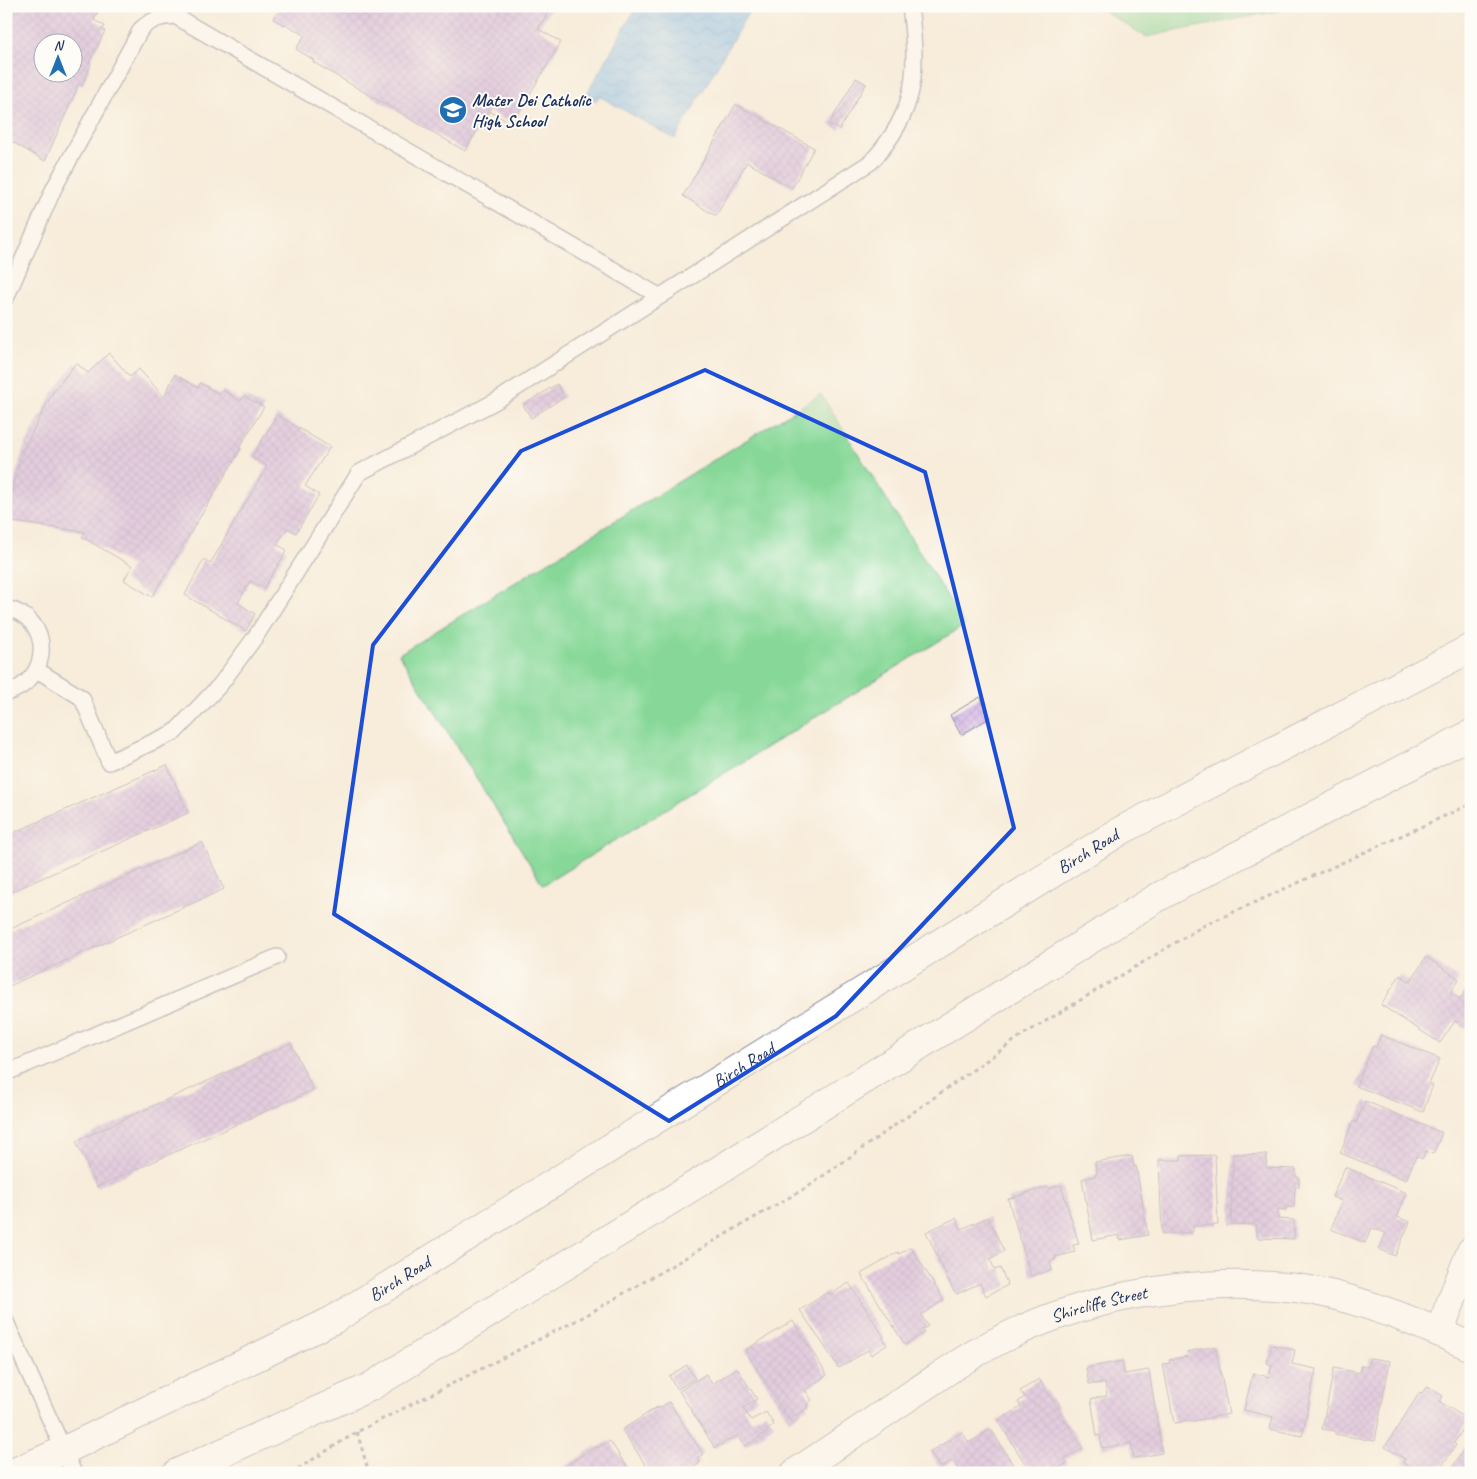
<svg xmlns="http://www.w3.org/2000/svg" width="1477" height="1479" font-family="Caveat,sans-serif">
<style>
.garden{fill:#87d898;stroke:#51847b}
.water{fill:url(#water-waves);stroke:#4a74a6}
.building{fill:url(#building-cross-hatch);fill-rule:evenodd}
.lines{fill:none;stroke-linecap:round;stroke-linejoin:round}
.lane-casing{stroke:#8a8e9c;stroke-width:18}
.street-casing{stroke:#8a8e9c;stroke-width:30}
.secondary-casing{stroke:#8a8e9c;stroke-width:30}
.path{stroke:#8a8e9c;stroke-width:3;stroke-dasharray:4 4;stroke-linecap:butt}
.lane{stroke:#fff;stroke-width:15}
.street{stroke:#fff;stroke-width:28}
.secondary{stroke:#fff;stroke-width:28}
.marked{fill:none;stroke:#1d4ed8;stroke-width:4;stroke-linejoin:round}
.labels{text-anchor:middle;stroke-width:4;stroke-linejoin:round;paint-order:stroke}
.poi-label{font-size:18px;font-weight:bold;fill:#1b2f5e;stroke:#fdfcf7;text-anchor:start}
.street-label{font-size:18px;fill:#1b2f5e;stroke:#fdfcf7}
</style>
<defs>
<pattern id="water-waves" width="16" height="10" patternUnits="userSpaceOnUse" patternTransform="scale(1.25)"><rect width="16" height="10" fill="#79b8ed"/><path d="M0 5q4-4 8 0t8 0" fill="none" stroke="#6296c3"/></pattern>
<pattern id="building-cross-hatch" width="8" height="8" patternUnits="userSpaceOnUse" patternTransform="scale(1.25)"><rect width="8" height="8" fill="#caa5e3"/><path d="M0 0l8 8M0 8l8-8" fill="none" stroke="#a387bb"/></pattern>
</defs>
<rect width="100%" height="100%" fill="#fdfcf7"/>
<filter id="ink" filterUnits="userSpaceOnUse"><feTurbulence type="fractalNoise" baseFrequency=".02" numOctaves="2"/><feDisplacementMap in="SourceGraphic" scale="10" xChannelSelector="R" yChannelSelector="G"/><feConvolveMatrix kernelMatrix="1 2 1 2 8 2 1 2 1" color-interpolation-filters="sRGB"/></filter>
<filter id="wash" filterUnits="userSpaceOnUse"><feTurbulence type="fractalNoise" baseFrequency=".0096" numOctaves="4" result="noise"/><feDisplacementMap in="SourceGraphic" scale="20" xChannelSelector="R" yChannelSelector="G"/><feGaussianBlur stdDeviation="1.12" result="paint"/><feColorMatrix in="noise" values="0 0 0 0 0 0 0 0 0 0 0 0 0 0 0 0 0 1.4 0 .05"/><feComposite in="paint" operator="in"/></filter>
<g filter="url(#wash)">
<rect width="100%" height="100%" fill="#f8ecda"/>
<g class="garden">
<polygon points="1096,6 1284,6 1282,10 1146,37"/>
<polygon points="821,394 965,625 543,885 399,654"/>
</g>
<polygon class="water" points="637,6 748,6 751,8 675,139 599,96 596,101 586,95"/>
<g id="blocks">
<g class="building">
<path d="M6,6L13,9L14,6H101L94,20L105,26L102,30L105,31L89,63L91,64L82,86L79,84L45,161L9,140L6,145ZM42,42H72V72H42Z"/>
<polygon points="280,6 552,6 538,29 561,42 512,124 489,111 465,151 313,62 314,60 296,49 305,35 285,24 284,25 273,19"/>
<polygon points="856,78 866,84 839,130 829,124"/>
<polygon points="736,104 814,148 792,188 747,162 716,216 683,196"/>
<polygon points="109,353 130,377 139,369 164,397 175,374 198,388 200,383 220,394 223,390 241,401 244,396 264,407 239,448 241,449 152,597 124,580 132,566 82,537 85,532 6,521 14,481 23,450 53,392 76,363 88,373"/>
<polygon points="557,384 564,397 531,418 523,405"/>
<polygon points="277,415 330,447 305,486 319,495 296,533 288,528 276,544 287,550 264,588 250,581 238,603 255,614 246,631 185,595 204,559 210,564 267,466 252,457"/>
<polygon points="980,697 991,717 961,735 950,715"/>
<polygon points="167,765 188,813 6,894 6,836"/>
<polygon points="202,842 224,889 7,987 6,931"/>
<polygon points="1426,957 1459,979 1450,993 1460,999 1469,986 1471,987 1471,1021 1466,1028 1455,1021 1440,1043 1381,1005 1400,975 1410,982"/>
<polygon points="1381,1035 1440,1059 1429,1084 1433,1085 1423,1112 1356,1086 1373,1046 1376,1047"/>
<polygon points="291,1043 313,1090 97,1187 76,1141"/>
<polygon points="1365,1101 1442,1133 1433,1154 1426,1151 1422,1159 1416,1156 1406,1180 1340,1153 1353,1121 1356,1123"/>
<polygon points="1233,1154 1267,1155 1266,1168 1296,1169 1296,1177 1299,1177 1299,1187 1295,1187 1294,1207 1286,1207 1286,1210 1278,1209 1278,1219 1294,1220 1294,1239 1257,1238 1257,1225 1231,1224"/>
<polygon points="1215,1155 1218,1225 1193,1226 1193,1232 1162,1234 1159,1160 1181,1160 1181,1156"/>
<polygon points="1132,1156 1134,1167 1136,1166 1148,1235 1120,1240 1119,1235 1093,1240 1082,1179 1095,1176 1095,1174 1097,1174 1095,1162"/>
<polygon points="1345,1167 1407,1193 1397,1217 1410,1222 1395,1256 1379,1249 1386,1233 1372,1228 1365,1243 1331,1229 1342,1201 1332,1197"/>
<polygon points="1061,1185 1079,1244 1073,1245 1075,1252 1055,1257 1056,1259 1050,1261 1052,1270 1031,1276 1008,1199 1047,1187 1048,1189"/>
<polygon points="988,1217 1004,1251 990,1259 995,1270 1000,1268 1008,1285 986,1296 980,1283 957,1294 953,1290 926,1232 956,1218 961,1229"/>
<polygon points="911,1247 944,1300 921,1315 928,1326 922,1330 924,1333 905,1345 861,1274 898,1252 899,1254"/>
<polygon points="849,1283 884,1337 883,1338 887,1345 871,1355 868,1350 839,1368 800,1310 828,1292 830,1295"/>
<polygon points="793,1321 827,1375 805,1390 812,1400 806,1405 808,1408 789,1420 745,1350"/>
<polygon points="1272,1345 1295,1350 1292,1364 1316,1369 1302,1436 1270,1429 1273,1417 1244,1410 1253,1373 1269,1377 1272,1365 1267,1363"/>
<polygon points="1215,1346 1229,1414 1188,1422 1188,1421 1174,1423 1163,1364 1170,1363 1169,1360 1188,1356 1187,1352"/>
<polygon points="1370,1358 1390,1361 1375,1441 1335,1434 1335,1431 1322,1429 1334,1368 1360,1373 1361,1366 1368,1367"/>
<polygon points="1122,1361 1124,1374 1149,1370 1162,1453 1134,1458 1131,1443 1102,1448 1100,1435 1097,1436 1091,1399 1107,1396 1105,1383 1089,1384 1086,1368"/>
<polygon points="687,1365 695,1379 677,1389 669,1376"/>
<polygon points="737,1368 757,1399 743,1408 751,1420 766,1412 774,1425 766,1431 767,1432 745,1446 738,1435 715,1448 679,1391 706,1374 712,1384"/>
<polygon points="1039,1379 1083,1448 1065,1459 1067,1463 1051,1473 1031,1473 998,1421 1021,1407 1018,1402 1025,1397 1020,1391"/>
<polygon points="1427,1386 1443,1396 1440,1402 1469,1420 1454,1443 1456,1445 1437,1473 1419,1473 1402,1462 1405,1459 1385,1447 1420,1392 1422,1393"/>
<polygon points="669,1402 703,1454 697,1458 700,1463 684,1473 651,1473 622,1430 657,1407 658,1409"/>
<polygon points="991,1429 1018,1473 955,1473 960,1470 953,1460 940,1468 930,1452 962,1432 969,1443"/>
<polygon points="1471,1437 1471,1473 1449,1473"/>
<polygon points="610,1441 631,1473 564,1473 561,1469 596,1446 597,1448"/>
</g>
</g>
</g>
<g filter="url(#ink)">
<use href="#blocks" fill-opacity="0" stroke="#8a8e9c" stroke-width="1"/>
<g class="lines">
<defs>
<g id="lane">
<path d="M6,298L54,188L141,29C152,19 161,17 175,16L659,296"/>
<path d="M6,608C54,618 52,681 6,693"/>
<path d="M37,670L82,698L109,762L175,732L220,685L256,636L359,473L496,401L871,162C918,111 918,72 910,6"/>
<polyline points="6,1073 277,957"/>
<polyline points="6,1322 74,1473"/>
</g>
<g id="street">
<polyline points="1439,1332 1471,1251"/>
<path id="s1" d="M795,1473C835,1446 875,1420 914,1393C934,1380 954,1366 974,1354C1069,1298 1187,1276 1296,1288C1353,1295 1418,1322 1471,1347"/>
</g>
<g id="secondary">
<path id="s2" d="M12,1473L65,1450L333,1320L1122,830L1471,648"/>
<polyline points="177,1473 370,1387 1160,896 1471,734"/>
</g>
</defs>
<use href="#lane" class="lane-casing"/>
<use href="#street" class="street-casing"/>
<use href="#secondary" class="secondary-casing"/>
<g class="path">
<polyline points="357,1432 369,1473"/>
<polyline points="291,1473 357,1432 583,1317 809,1186 1021,1036 1203,926 1471,804"/>
</g>
<use href="#lane" class="lane"/>
<use href="#street" class="street"/>
<use href="#secondary" class="secondary"/>
</g>
</g>
<path d="M0 0H1477V1479H0ZM705,370L925,472L1014,828L836,1016L669,1121L334,914L373,645L521,451Z" fill="#f8ecda" fill-opacity=".55" fill-rule="evenodd"/>
<path class="marked" d="M705,370L925,472L1014,828L836,1016L669,1121L334,914L373,645L521,451Z"/>
<defs>
<symbol id="school-disc" viewBox="-11 -11 22 22"><circle r="9.5" fill="#1f6fb2" stroke="#fdfcf7"/><path d="M0-5L7-2L0 1L-7-2ZM-4 1L0 2.5L4 1V4Q0 6-4 4Z" fill="#fff"/></symbol>
</defs>
<g fill-rule="evenodd">
<use href="#school-disc" x="437" y="94" width="32" height="32"/>
</g>
<g class="labels">
<g class="poi-label">
<text x="472" y="106">Mater Dei Catholic<tspan x="472" dy="21">High School</tspan></text>
</g>
<g class="street-label">
<text dy="6" stroke="none"><textPath href="#s2" startOffset="1244">Birch Road</textPath></text>
<text dy="6" stroke="none"><textPath href="#s2" startOffset="839">Birch Road</textPath></text>
<text dy="6" stroke="none"><textPath href="#s2" startOffset="434">Birch Road</textPath></text>
<text dy="6" stroke="none"><textPath href="#s1" startOffset="350">Shircliffe Street</textPath></text>
</g>
</g>
<rect width="1477" height="1479" fill="none" stroke="#fdfcf7" stroke-width="25"/>
<g transform="translate(58 58)"><circle r="24" fill="#fdfcf7" stroke="#a3aaba"/>
<path d="M0-4L9 19L0 12L-9 19Z" fill="#1f6fb2"/>
<text y="-8" font-size="14" font-weight="bold" text-anchor="middle" fill="#1b2f5e">N</text>
</g>
</svg>
